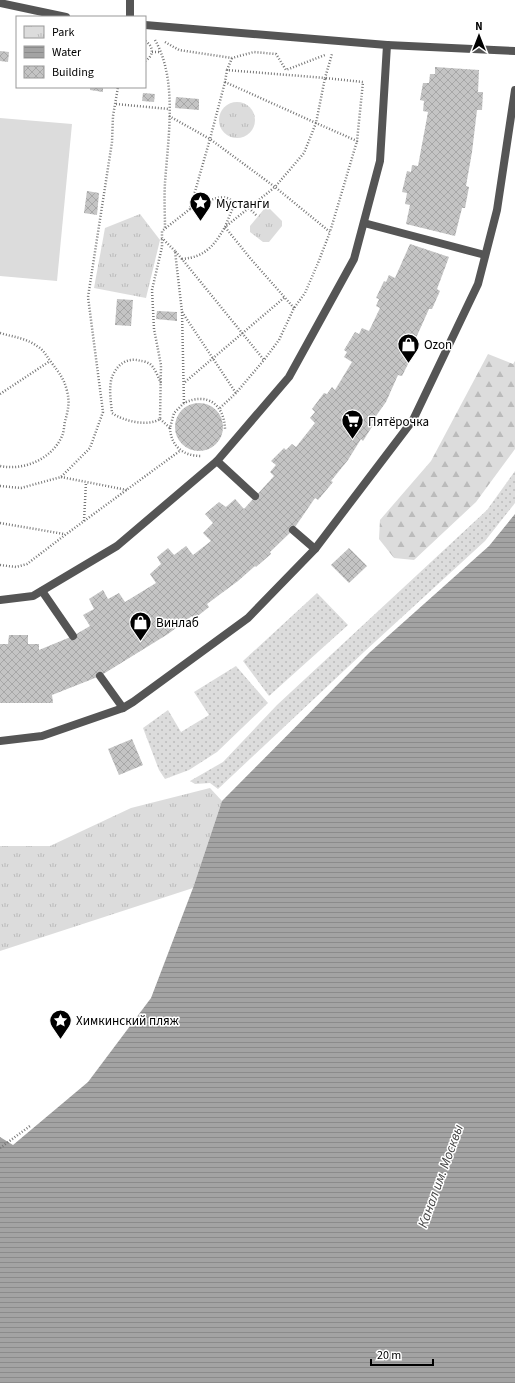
<svg xmlns="http://www.w3.org/2000/svg" width="515" height="1383" font-family="'Source Sans 3',sans-serif">
<style>
.grass{fill:url(#grass-dots)}
.forest{fill:url(#forest-firs)}
.park{fill:url(#park-tufts)}
.garden{fill:#dcdcdc}
.water{fill:url(#water-rules)}
.building{fill:url(#building-cross-hatch)}
.lines{fill:none;stroke-linecap:round;stroke-linejoin:round}
.path{stroke:#777;stroke-width:2.5;stroke-dasharray:1 2;stroke-linecap:butt}
.service{stroke:#555;stroke-width:8}
.labels{text-anchor:middle;stroke-width:3;stroke-linejoin:round;paint-order:stroke}
.poi-label{font-size:13px;fill:#000;stroke:#fff;text-anchor:start}
.water-label{font-size:14px;font-style:italic;fill:#444;stroke:#fff}
</style>
<defs>
<pattern id="grass-dots" width="8" height="8" patternUnits="userSpaceOnUse"><rect width="8" height="8" fill="#dcdcdc"/><path d="M2 2h.1M6 6h.1" fill="none" stroke="#bbb" stroke-width="1.8" stroke-linecap="round"/></pattern>
<pattern id="forest-firs" width="22" height="20" patternUnits="userSpaceOnUse"><rect width="22" height="20" fill="#dcdcdc"/><path d="M5 1l3.5 6h-7zM16 11l3.5 6h-7z" fill="#bbb"/></pattern>
<pattern id="park-tufts" width="24" height="20" patternUnits="userSpaceOnUse"><rect width="24" height="20" fill="#dcdcdc"/><path d="M3 7l-1-3M5 7V3M7 7l1-3M15 17l-1-3M17 17v-4M19 17l1-3" fill="none" stroke="#bbb"/></pattern>
<pattern id="water-rules" width="6" height="5" patternUnits="userSpaceOnUse"><rect width="6" height="5" fill="#a3a3a3"/><path d="M0 2.5h6" fill="none" stroke="#8b8b8b"/></pattern>
<pattern id="building-cross-hatch" width="8" height="8" patternUnits="userSpaceOnUse"><rect width="8" height="8" fill="#c4c4c4"/><path d="M0 0l8 8M0 8l8-8" fill="none" stroke="#a7a7a7"/></pattern>
</defs>
<rect width="100%" height="100%" fill="#fff"/>
<g class="grass">
<polygon points="515,471 515,503 485,541 365,651 218,789 210,783 195,784 190,781 223,762 277,705 487,510"/>
<polygon points="317,593 348,625 269,696 243,661"/>
<polygon points="236,666 268,703 217,752 189,770 165,779 159,770 143,728 168,710 181,732 209,715 194,692"/>
</g>
<polygon class="forest" points="488,354 513,364 515,361 515,449 476,502 414,560 394,558 379,539 380,520 431,461"/>
<g class="park">
<circle cx="237" cy="120" r="18"/>
<polygon points="269,208 282,221 282,226 269,242 263,242 250,232 250,226 264,209"/>
<polygon points="140,214 160,240 146,298 94,288 105,228"/>
<polygon points="210,788 222,801 193,888 0,951 0,846 50,846 131,808"/>
</g>
<polygon class="garden" points="0,118 72,124 57,281 0,276"/>
<polygon class="water" points="515,514 515,1383 0,1383 0,1137 13,1145 88,1082 151,998 193,888 222,801 369,653 489,546"/>
<g class="building">
<polygon points="0,51 9,52 8,62 0,61"/>
<polygon points="435,67 479,70 478,92 483,92 482,110 477,110 472,152 466,186 469,187 465,208 462,208 455,236 406,224 410,205 405,204 407,193 402,192 407,171 411,172 412,165 418,166 428,112 423,111 424,101 420,100 423,83 429,83 430,74 435,74"/>
<polygon points="90,87 103,87 103,92 90,90"/>
<polygon points="143,93 155,94 154,102 142,101"/>
<polygon points="176,97 199,99 199,110 175,108"/>
<polygon points="87,191 99,193 97,215 84,213"/>
<polygon points="410,244 449,257 437,289 440,291 432,309 429,309 407,358 410,360 402,376 398,375 386,402 371,423 373,425 363,441 361,439 348,460 331,481 333,482 318,500 315,498 293,530 270,552 271,554 256,567 255,566 238,581 207,604 209,607 194,619 192,616 168,634 100,676 52,695 53,703 0,703 0,644 8,644 9,635 28,635 28,644 39,644 39,650 73,636 90,626 83,615 94,609 89,599 103,590 108,599 119,593 125,602 156,583 150,574 161,564 157,557 168,548 174,555 186,546 193,555 211,541 203,533 213,523 205,514 219,502 226,507 235,499 244,509 274,476 270,472 276,465 271,461 284,448 286,450 292,444 296,447 315,423 310,418 315,412 312,409 324,393 327,394 332,387 335,390 352,362 344,357 347,352 344,350 355,332 359,334 362,328 369,331 380,308 376,306 379,299 376,298 384,281 386,282 389,275 395,278"/>
<polygon points="117,299 133,300 131,326 115,325"/>
<polygon points="157,311 177,312 177,321 156,319"/>
<circle cx="199" cy="427" r="24"/>
<polygon points="349,548 367,566 349,583 331,565"/>
<polygon points="132,739 143,765 119,775 108,749"/>
</g>
<g class="lines">
<g class="path">
<path d="M155,40C178,80 168,138 165,183C164,198 165,214 165,229"/>
<polyline points="165,42 179,50 232,58 254,52 276,54 286,70 325,55"/>
<polyline points="152,52 161,52"/>
<polyline points="232,58 227,70 325,78 332,54"/>
<path d="M145,61C154,56 154,46 145,41"/>
<polyline points="225,82 210,139 275,187 304,153 316,123 357,141 363,82 325,78 316,123 225,82 227,70"/>
<polyline points="116,104 169,109"/>
<path d="M169,116L210,139L190,209C202,204 228,188 234,205L225,227L275,187L330,232L357,141"/>
<polyline points="249,208 257,216"/>
<polyline points="175,251 162,238 162,231 190,209"/>
<path d="M182,259L175,251L182,312L184,403C207,392 224,404 225,429"/>
<path d="M294,308L250,258L225,227C214,246 205,257 182,259L264,360L279,340L294,308L305,293L318,263L330,232"/>
<polyline points="182,312 236,393"/>
<path d="M0,333C13,337 26,338 37,346C44,350 47,357 51,362C59,373 64,378 67,391C70,402 68,411 65,421C64,426 64,432 62,436C52,459 24,471 0,466"/>
<polyline points="185,382 285,297"/>
<path d="M161,383C158,377 155,368 150,364C147,362 143,361 141,361C126,356 114,367 111,381C109,392 111,402 112,413C123,421 148,427 160,419L161,365L154,329L152,290L162,247V238"/>
<polyline points="0,394 50,361"/>
<polyline points="220,408 236,393 264,360"/>
<polyline points="160,419 170,428 174,413 184,403"/>
<path d="M170,428C171,446 183,456 201,456"/>
<polyline points="61,477 127,490"/>
<polyline points="0,486 21,488 61,477 90,448 103,412 88,297 112,142 113,116 118,87"/>
<polyline points="84,521 86,482"/>
<polyline points="0,523 64,534"/>
<polyline points="0,565 16,567 27,564 65,535 181,450"/>
<polyline points="0,1148 30,1126"/>
</g>
<g class="service">
<polyline points="0,3 66,17"/>
<polyline points="130,17 130,0"/>
<polyline points="387,45 515,51"/>
<polyline points="364,223 485,255"/>
<polyline points="217,461 255,496"/>
<polyline points="293,530 315,549"/>
<polyline points="42,591 73,636"/>
<polyline points="0,600 33,596 117,546 217,461 289,377 354,259 380,161 387,45 145,25"/>
<polyline points="100,676 123,708"/>
<polyline points="0,741 42,736 123,708 133,702 248,618 315,549 413,420 478,284 497,210 515,90"/>
</g>
</g>
<defs>
<symbol id="sight-pin" viewBox="-11 -11 22 30"><path d="M0 17L-7.5 6A9.5 9.5 0 1 1 7.5 6Z" fill="#000" stroke="#fff"/><path d="M0-6L1.8-2.2L6-1.7L2.9 1.2L3.7 5.4L0 3.3L-3.7 5.4L-2.9 1.2L-6-1.7L-1.8-2.2Z" fill="#fff"/></symbol>
<symbol id="shop-pin" viewBox="-11 -11 22 30"><path d="M0 17L-7.5 6A9.5 9.5 0 1 1 7.5 6Z" fill="#000" stroke="#fff"/><path d="M-5-2.5h2.3a2.7 3.5 0 0 1 5.4 0H5L5.5 6h-11ZM-1.5-2.5h3a1.5 2.3 0 0 0-3 0Z" fill="#fff"/></symbol>
<symbol id="supermarket-pin" viewBox="-11 -11 22 30"><path d="M0 17L-7.5 6A9.5 9.5 0 1 1 7.5 6Z" fill="#000" stroke="#fff"/><path d="M-6-5.5h2.5l.6 2H6L4.5 2H-2.5L-4.4-4H-6ZM-1.5 3.2a1.3 1.3 0 1 0 .1 0ZM3 3.2a1.3 1.3 0 1 0 .1 0Z" fill="#fff"/></symbol>
</defs>
<g fill-rule="evenodd">
<use href="#sight-pin" x="188" y="190" width="25" height="34"/>
<use href="#shop-pin" x="396" y="332" width="25" height="34"/>
<use href="#supermarket-pin" x="340" y="408" width="25" height="34"/>
<use href="#shop-pin" x="128" y="610" width="25" height="34"/>
<use href="#sight-pin" x="48" y="1008" width="25" height="34"/>
</g>
<g class="labels">
<g class="poi-label">
<text x="216" y="208">Мустанги</text>
<text x="424" y="349">Ozon</text>
<text x="368" y="426">Пятёрочка</text>
<text x="156" y="627">Винлаб</text>
<text x="76" y="1025">Химкинский пляж</text>
</g>
<g class="water-label">
<text transform="translate(440 1176) rotate(-70)" y="5">Канал им. Москвы</text>
</g>
</g>
<rect x="16" y="16" width="130" height="72" fill="#ffffff" stroke="#999999"/>
<rect x="24" y="26" width="20" height="12" fill="url(#park-tufts)" stroke="#999999"/>
<text x="52" y="36" font-size="12" fill="#000000">Park</text>
<rect x="24" y="46" width="20" height="12" fill="url(#water-rules)" stroke="#999999"/>
<text x="52" y="56" font-size="12" fill="#000000">Water</text>
<rect x="24" y="66" width="20" height="12" fill="url(#building-cross-hatch)" stroke="#999999"/>
<text x="52" y="76" font-size="12" fill="#000000">Building</text>
<g transform="translate(479 36)" stroke="#ffffff" stroke-width="3" paint-order="stroke">
<path d="M0-3L7 15L0 10L-7 15Z" fill="#000000"/>
<text y="-6" font-size="11" font-weight="bold" text-anchor="middle" fill="#000000">N</text>
</g>
<path d="M371 1359v6h62v-6" fill="none" stroke="#000000" stroke-width="2"/>
<text x="377" y="1359" font-size="12" fill="#000000" stroke="#ffffff" stroke-width="3" paint-order="stroke">20 m</text>
</svg>
